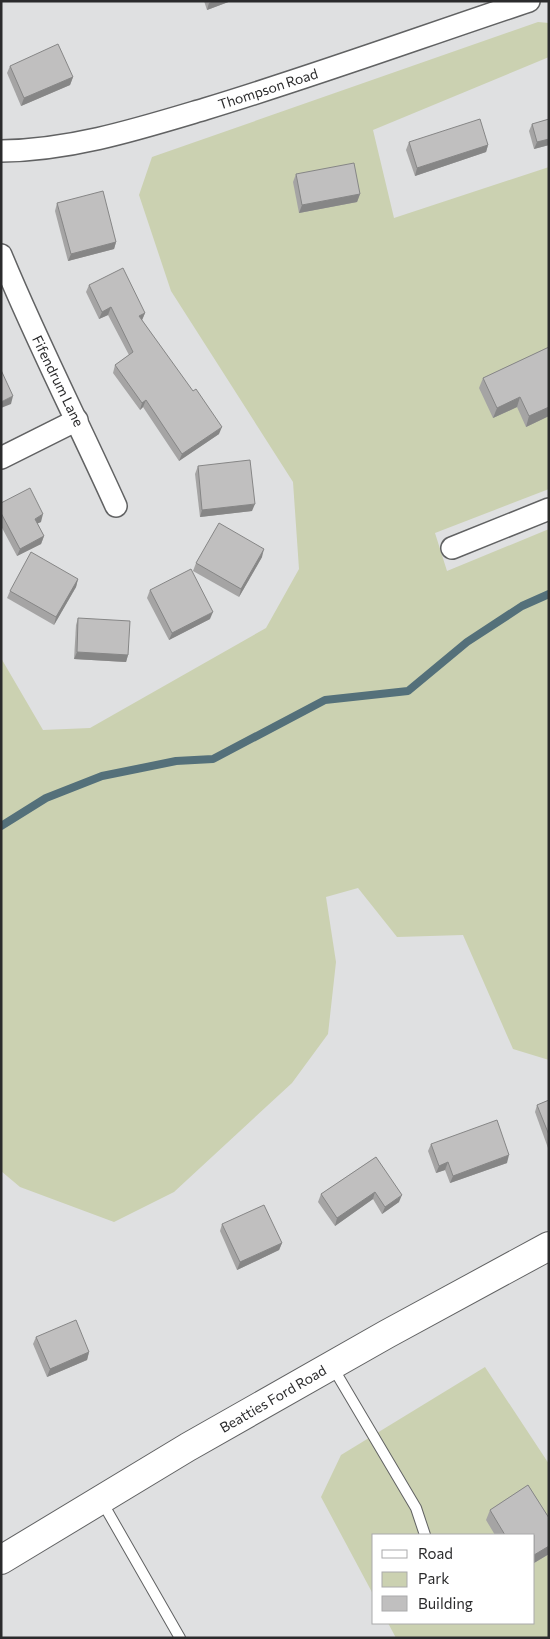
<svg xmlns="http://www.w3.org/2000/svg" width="550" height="1639" font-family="Commissioner,sans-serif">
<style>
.green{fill:#cbd1b1}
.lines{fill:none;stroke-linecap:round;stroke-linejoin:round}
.stream{stroke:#54707a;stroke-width:8}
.lane-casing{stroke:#616263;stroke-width:12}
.street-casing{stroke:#616263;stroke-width:24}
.secondary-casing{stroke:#616263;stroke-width:30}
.lane{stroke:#fff;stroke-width:10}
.street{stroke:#fff;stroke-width:21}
.secondary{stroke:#fff;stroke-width:28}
.wall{fill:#a5a4a4}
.shaded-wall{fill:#868686}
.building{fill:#c0bfbf;stroke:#868686}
.labels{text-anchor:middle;stroke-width:4.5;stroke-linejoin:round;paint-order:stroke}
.street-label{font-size:14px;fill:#2b2b2c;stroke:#fff}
</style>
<rect width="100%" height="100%" fill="#dfe0e1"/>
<g class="green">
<polygon points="538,22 549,23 549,57 373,130 394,218 549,167 549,489 435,533 447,571 549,529 549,1060 513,1049 463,935 397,937 358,888 326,897 336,962 328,1034 292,1083 174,1192 114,1222 20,1187 1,1171 1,658 43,730 90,728 266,628 299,569 293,482 171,291 139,195 152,157"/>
<polygon points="485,1367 549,1464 549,1638 396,1638 388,1623 534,1623 534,1535 374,1535 374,1596 321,1497 341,1455"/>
</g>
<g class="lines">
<polyline class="stream" points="1,826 46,798 102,776 176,761 213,759 325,700 408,691 467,642 522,606 549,594"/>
<defs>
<g id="lane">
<polyline points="332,1366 416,1508 425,1535"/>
<polyline points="101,1500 180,1638"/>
</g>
<g id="street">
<path d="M1,151C72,150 138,129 205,109C314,76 421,37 529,1"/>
<path d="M1,255C36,340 78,422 116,506"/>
<polyline points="1,458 77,420"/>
<polyline points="452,548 549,509"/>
</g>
<polyline id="secondary" points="1,1560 188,1447 387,1334 549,1246"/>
</defs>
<use href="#lane" class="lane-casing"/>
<use href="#street" class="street-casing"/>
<use href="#secondary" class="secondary-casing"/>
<use href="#lane" class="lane"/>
<use href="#street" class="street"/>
<use href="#secondary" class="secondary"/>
</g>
<g class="wall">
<polygon points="204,1 231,1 207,10"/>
<polygon points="10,66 73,77 70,85 21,106 7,73"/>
<polygon points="549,119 549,145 534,149 529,131 532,124"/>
<polygon points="409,142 488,145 486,152 415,176 406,150"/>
<polygon points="296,174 360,194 357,202 299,213 293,182"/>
<polygon points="57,203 116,242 114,249 68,261 55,211"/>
<polygon points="89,285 145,313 142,320 219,434 179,461 143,407 140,410 113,373 115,365 129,355 108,315 99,319 86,292"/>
<polygon points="549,347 549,416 526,427 517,407 493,418 479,388 483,378"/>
<polygon points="198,466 252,511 200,517 195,474"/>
<polygon points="1,503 41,522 37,523 44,536 41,544 17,556 1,526"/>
<polygon points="262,557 239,597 193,571 196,563"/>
<polygon points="78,579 76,587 54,625 7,598 10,591"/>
<polygon points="150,590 210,619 169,640 147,598"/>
<polygon points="78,618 128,655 126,662 74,659 76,625"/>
<polygon points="549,1100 549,1148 548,1148 535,1112 537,1105"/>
<polygon points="431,1144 507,1163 450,1183 445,1170 436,1173 428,1151"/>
<polygon points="376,1157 399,1202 382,1214 373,1199 335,1226 318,1202 321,1194"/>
<polygon points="222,1224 282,1243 279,1250 237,1270 220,1231"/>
<polygon points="36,1337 89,1352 87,1360 47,1377 33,1344"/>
<polygon points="528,1485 549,1518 549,1554 534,1563 534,1535 495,1535 486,1520 490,1510"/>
</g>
<g class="shaded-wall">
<polygon points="213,1 231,1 207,10 209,3"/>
<polygon points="73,77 70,85 21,106 24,98"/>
<polygon points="549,139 549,145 534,149 537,142"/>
<polygon points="488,145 486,152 415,176 417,168"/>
<polygon points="360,194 357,202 299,213 302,205"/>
<polygon points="116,242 114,249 68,261 71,254"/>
<polygon points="111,307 108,315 99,319 102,312"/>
<polygon points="145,313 142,320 139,316"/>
<polygon points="13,396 11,404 1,408 1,402"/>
<polygon points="520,397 517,407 493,418 497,408"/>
<polygon points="146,400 143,407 140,410 142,403"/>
<polygon points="549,407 549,416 526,427 529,416"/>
<polygon points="222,427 219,434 179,461 182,454"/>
<polygon points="255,504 252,511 200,517 202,510"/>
<polygon points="43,514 41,522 32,526 35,519"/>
<polygon points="44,536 41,544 17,556 20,549"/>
<polygon points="264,549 262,557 239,597 241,589"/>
<polygon points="78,579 76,587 54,625 56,617"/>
<polygon points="213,612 210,619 169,640 172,633"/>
<polygon points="77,652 128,655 126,662 74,659"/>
<polygon points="509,1155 507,1163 450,1183 453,1176"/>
<polygon points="448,1162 445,1170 436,1173 439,1166"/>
<polygon points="375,1192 373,1199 335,1226 337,1218"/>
<polygon points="402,1195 399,1202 382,1214 385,1207"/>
<polygon points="282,1243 279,1250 237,1270 240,1262"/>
<polygon points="89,1352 87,1360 47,1377 50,1369"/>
<polygon points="549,1546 549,1554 534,1563 534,1555"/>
</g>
<g class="building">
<polygon points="58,44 73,77 24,98 10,66"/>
<polygon points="480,119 488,145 417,168 409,142"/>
<polygon points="549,119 549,139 537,142 532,124"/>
<polygon points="354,163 360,194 302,205 296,174"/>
<polygon points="103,191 116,242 71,254 57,203"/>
<polygon points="123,268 145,313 139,316 193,391 196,389 222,427 182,454 146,400 142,403 115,365 133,352 111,307 102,312 89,285"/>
<polygon points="549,347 549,407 529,416 520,397 497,408 483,378"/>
<polygon points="1,370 13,396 1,402"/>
<polygon points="250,460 255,504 202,510 198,466"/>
<polygon points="30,488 43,514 35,519 44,536 20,549 1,513 1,503"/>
<polygon points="219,523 264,549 241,589 196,563"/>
<polygon points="31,552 78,579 56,617 10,591"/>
<polygon points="191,569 213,612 172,633 150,590"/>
<polygon points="78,618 130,621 128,655 77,652"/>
<polygon points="549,1100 549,1135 537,1105"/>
<polygon points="497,1120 509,1155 453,1176 448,1162 439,1166 431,1144"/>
<polygon points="376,1157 402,1195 385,1207 375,1192 337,1218 321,1194"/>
<polygon points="264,1205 282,1243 240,1262 222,1224"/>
<polygon points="76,1320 89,1352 50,1369 36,1337"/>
<polygon points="528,1485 549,1518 549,1546 534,1555 534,1535 505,1535 490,1510"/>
</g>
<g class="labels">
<g class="street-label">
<text transform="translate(268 89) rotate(-18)" y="5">Thompson Road</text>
<text transform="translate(58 381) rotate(64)" y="5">Fifendrum Lane</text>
<text transform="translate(273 1399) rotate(-30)" y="5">Beatties Ford Road</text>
</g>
</g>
<rect width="550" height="1639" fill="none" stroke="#2b2b2c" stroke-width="5"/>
<rect x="372" y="1534" width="162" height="90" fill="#ffffff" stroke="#aaaaab"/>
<rect x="382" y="1550" width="25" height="8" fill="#ffffff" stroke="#aaaaab"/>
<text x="418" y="1559" font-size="15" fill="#2b2b2c">Road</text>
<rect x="382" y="1572" width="25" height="15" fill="#cbd1b1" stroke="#aaaaab"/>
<text x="418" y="1584" font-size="15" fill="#2b2b2c">Park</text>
<rect x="382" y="1596" width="25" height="15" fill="#c0bfbf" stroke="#aaaaab"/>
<text x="418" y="1609" font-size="15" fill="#2b2b2c">Building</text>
</svg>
